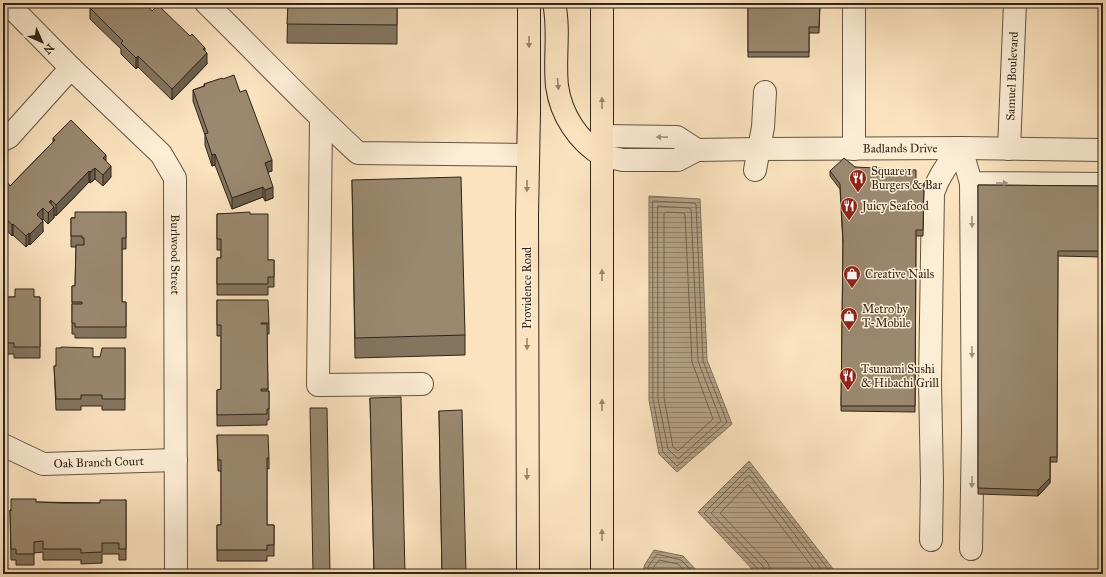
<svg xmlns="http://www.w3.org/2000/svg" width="1106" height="577" font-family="'IM FELL Great Primer',serif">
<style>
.water{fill:url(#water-rules);stroke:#80705b}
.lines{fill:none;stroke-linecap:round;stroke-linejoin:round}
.shore{stroke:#736450;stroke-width:1}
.minor-casing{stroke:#635442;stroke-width:24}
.major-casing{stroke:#302519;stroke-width:24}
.minor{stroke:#fcedd5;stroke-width:22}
.major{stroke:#fbe3bf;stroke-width:22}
.wall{fill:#84755f;stroke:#302519}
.shaded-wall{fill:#6c5f4e;stroke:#302519}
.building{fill:#9a886f;stroke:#302519}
.oneway{fill:#96846c}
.oneway2{fill:#a09380}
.labels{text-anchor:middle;stroke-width:3;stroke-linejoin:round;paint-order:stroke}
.street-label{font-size:12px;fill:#302519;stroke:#fcedd5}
.poi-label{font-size:12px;fill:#302519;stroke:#fcedd5;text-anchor:start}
</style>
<defs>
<pattern id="water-rules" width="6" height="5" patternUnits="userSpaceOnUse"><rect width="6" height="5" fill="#b6a287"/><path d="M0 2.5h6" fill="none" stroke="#94846e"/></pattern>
</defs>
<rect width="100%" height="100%" fill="#fbe3bf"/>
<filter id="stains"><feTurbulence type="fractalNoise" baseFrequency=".005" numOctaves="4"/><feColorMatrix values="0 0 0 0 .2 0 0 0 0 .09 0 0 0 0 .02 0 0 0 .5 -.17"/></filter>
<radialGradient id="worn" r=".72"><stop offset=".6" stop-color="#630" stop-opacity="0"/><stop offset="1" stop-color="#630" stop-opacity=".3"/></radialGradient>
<g class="water">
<polygon points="649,196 700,199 707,360 732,424 677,472 659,454 649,400"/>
<polygon points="749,461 837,574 757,574 698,512"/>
<polygon points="654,550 683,556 700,574 644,574 644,566"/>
</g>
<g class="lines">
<g class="shore">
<polygon points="653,201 694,203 696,204 703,361 727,422 677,466 663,452 653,399"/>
<polygon points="658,206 689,208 691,209 698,361 721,421 678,459 668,449 658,399"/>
<polygon points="666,212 684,213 685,215 692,362 713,419 678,451 673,447 664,398 664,214"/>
<polyline points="648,574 648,567 657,554 681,560 695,574"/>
<polyline points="653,574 653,568 659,560 678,564 688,574"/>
<polyline points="760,574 759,570 704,513 749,468 832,574"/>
<polyline points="765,574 763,566 711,513 748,476 750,476 825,574"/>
<polyline points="771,574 770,568 767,562 720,513 747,485 749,485 818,574"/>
</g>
<defs>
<g id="minor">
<path id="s1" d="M7,3L71,68L161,154L175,178L176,574"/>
<path d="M206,3C257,53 306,105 358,153L528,155"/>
<polyline points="321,119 318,385 422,384"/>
<polyline points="602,136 677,137 697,150"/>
<polyline points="3,140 9,137 71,68"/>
<polyline points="961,148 971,183 1103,184"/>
<polyline points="854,149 854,3"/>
<path id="s2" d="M1009,149L1015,3"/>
<path id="s3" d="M603,156L623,160H678L697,150L759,149L961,148L1103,150"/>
<polyline points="755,170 763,127 765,92"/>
<polyline points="971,183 973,431 971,549"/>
<path id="s4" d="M3,445L43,464L176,460"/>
<path d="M931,540L932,482L930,382L933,193C939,175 949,162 961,148"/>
</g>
<g id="major">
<path d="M554,3C560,30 554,58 557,86C561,115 578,141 603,156"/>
<polyline points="528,574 527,215 529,112 529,3"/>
<polyline points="602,574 602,3"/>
</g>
</defs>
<use href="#minor" class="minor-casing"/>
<use href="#major" class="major-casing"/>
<use href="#minor" class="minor"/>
<use href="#major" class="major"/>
</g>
<g class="wall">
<polygon points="74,3 81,3 77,7"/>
<polygon points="288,3 397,3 397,44 287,43"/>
<polygon points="748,3 820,3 819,33 809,33 809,57 748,57"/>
<polygon points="90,8 152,11 205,51 207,64 172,100 138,67 136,69 121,54 121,49 90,19"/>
<polygon points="223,79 240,92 272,171 268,172 273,198 265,201 263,197 232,209 215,165 212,166 205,145 205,135 193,101 193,90 204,86 204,84"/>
<polygon points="53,138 106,161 111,177 103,186 95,179 90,183 89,182 56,216 54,214 54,218 48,224 43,219 42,220 43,232 30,245 29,244 26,247 13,235 12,236 3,226 3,188 10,186 53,142"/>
<polygon points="855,167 916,184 924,184 923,236 916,236 915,412 841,411 843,244 840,189 830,176 830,171"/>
<polygon points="352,180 465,335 465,355 355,358"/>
<polygon points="978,185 1103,186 1103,257 1058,256 1057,462 1050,462 1050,483 1038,496 978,494"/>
<polygon points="126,212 126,249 122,249 122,302 126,302 126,338 75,338 75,334 72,334 72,286 75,286 76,247 71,247 71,218"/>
<polygon points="217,214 250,214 268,260 274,260 274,287 268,287 268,295 217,295 217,258 221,258 221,250 217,250"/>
<polygon points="3,297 40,297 40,358 14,358 14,354 3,354"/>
<polygon points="217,300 269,323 269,334 267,334 268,391 269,391 269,420 267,420 267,425 217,426 217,390 221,389 221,336 217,336"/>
<polygon points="125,348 125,410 102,410 102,406 81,406 81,410 56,410 54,366 93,357 100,357"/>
<polygon points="370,398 405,574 374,574"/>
<polygon points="439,411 466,574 442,574"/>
<polygon points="217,435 269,458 269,469 267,468 267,525 274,525 274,556 267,556 267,561 217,561 217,525 221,525 221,471 218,471"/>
<polygon points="126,500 126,560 119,560 119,554 102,554 102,563 81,564 81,560 43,560 43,552 34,553 34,565 16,565 16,560 11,560 10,510 36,502 100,503"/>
</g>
<g class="shaded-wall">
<polygon points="77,3 81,3 77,7"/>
<polygon points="205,48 205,55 207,53 207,64 172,100 172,89"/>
<polygon points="138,56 138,67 136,69 136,58"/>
<polygon points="215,154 215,165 212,166 212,155"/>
<polygon points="106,155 106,165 103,158"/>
<polygon points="272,160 272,171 265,173 265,163"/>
<polygon points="111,166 111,177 103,186 103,175"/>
<polygon points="95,168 95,179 90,183 90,172"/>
<polygon points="89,171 89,182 56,216 56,205"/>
<polygon points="263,187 263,197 232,209 232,198"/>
<polygon points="273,187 273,198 265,201 265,190"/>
<polygon points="51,200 51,210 54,207 54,218 48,224 49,202"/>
<polygon points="43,208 43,219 38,224 37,215 38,213"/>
<polygon points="43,221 43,232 30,245 30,234"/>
<polygon points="13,224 13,235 12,236 12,225"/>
<polygon points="29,233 29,244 26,247 26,236"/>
<polygon points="1050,457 1050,483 1038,496 1038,490"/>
</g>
<g class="building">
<polygon points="95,3 145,3 152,11 158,5 190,36 192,34 205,48 203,49 207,53 172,89 138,56 136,58 121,43 123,41 90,8"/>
<polygon points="288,3 397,3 397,25 287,24"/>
<polygon points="748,3 820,3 819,27 809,27 809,52 748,52"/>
<polygon points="234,75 240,92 246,90 272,160 265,163 273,187 265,190 263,187 232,198 215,154 212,155 205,134 208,133 193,90 205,86 204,84 222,78 223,79"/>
<polygon points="71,120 106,155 103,158 111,166 103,175 95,168 90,172 89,171 56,205 51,200 49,202 54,207 48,213 43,208 38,213 37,215 43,221 30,234 29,233 26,236 13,224 12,225 3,215 3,188 8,183 10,186 55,140 53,138"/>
<polygon points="844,158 855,167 916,170 916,184 924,184 923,230 916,230 915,406 841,406 843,240 840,184 830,171"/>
<polygon points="461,177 465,335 355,338 352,180"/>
<polygon points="978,185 1103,186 1103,251 1058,251 1057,457 1050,457 1050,478 1038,490 978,488"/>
<polygon points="75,212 126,212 126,238 122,238 122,302 126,302 126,327 75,327 75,323 72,323 72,304 82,304 82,302 72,302 72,286 75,286 76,245 84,245 84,238 82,238 82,236 71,236 71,218 75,218"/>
<polygon points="250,212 250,214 268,214 268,260 274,260 274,277 268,277 268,284 217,284 217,258 221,258 221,239 217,239 217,214"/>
<polygon points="15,289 34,289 34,297 40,297 40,347 14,347 14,343 3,343 3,297 15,297"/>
<polygon points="217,300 268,300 269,323 261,323 261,324 267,324 268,389 261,389 261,391 269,391 269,409 267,409 267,414 217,415 217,390 221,389 221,325 217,325"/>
<polygon points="61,347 93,348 93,357 100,357 102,348 125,348 125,399 102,399 102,395 81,395 81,399 56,399 54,366 56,366 56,348 61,348"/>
<polygon points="401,397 405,574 374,574 370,398"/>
<polygon points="310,408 327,408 330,574 313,574"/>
<polygon points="462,410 466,574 442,574 439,411"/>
<polygon points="217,435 268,435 269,458 267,458 267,525 274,525 274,545 267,545 267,550 217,550 217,525 221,525 221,460 218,460"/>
<polygon points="11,499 36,499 36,502 62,503 100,503 100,500 126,500 126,549 119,549 119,543 102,543 102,552 81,553 81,549 43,549 43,541 34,542 34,554 16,554 16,549 11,549 10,510 11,511"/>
</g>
<defs><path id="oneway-solid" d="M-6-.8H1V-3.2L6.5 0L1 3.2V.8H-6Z"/></defs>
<g class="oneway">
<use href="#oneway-solid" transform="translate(529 42) rotate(90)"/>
<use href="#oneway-solid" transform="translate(558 84) rotate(85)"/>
<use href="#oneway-solid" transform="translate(602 103) rotate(-90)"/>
<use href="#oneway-solid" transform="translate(527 186) rotate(91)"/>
<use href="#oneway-solid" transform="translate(602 275) rotate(-90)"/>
<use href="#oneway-solid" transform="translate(527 344) rotate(90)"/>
<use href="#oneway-solid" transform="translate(602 405) rotate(-90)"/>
<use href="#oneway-solid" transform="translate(527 474) rotate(90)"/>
<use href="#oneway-solid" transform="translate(602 535) rotate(-90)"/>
</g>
<g class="oneway2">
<use href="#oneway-solid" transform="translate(662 137) rotate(-179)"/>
<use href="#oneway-solid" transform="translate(1002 183)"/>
<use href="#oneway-solid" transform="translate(972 222) rotate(89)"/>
<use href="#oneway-solid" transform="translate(972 352) rotate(89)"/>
<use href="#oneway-solid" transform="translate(972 482) rotate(91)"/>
</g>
<defs>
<symbol id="restaurant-pin" viewBox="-11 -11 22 30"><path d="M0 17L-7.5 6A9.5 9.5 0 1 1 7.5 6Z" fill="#8f2418" stroke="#fcedd5"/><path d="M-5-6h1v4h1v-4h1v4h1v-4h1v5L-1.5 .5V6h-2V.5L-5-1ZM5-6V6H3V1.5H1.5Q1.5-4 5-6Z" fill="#fff"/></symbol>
<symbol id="shop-pin" viewBox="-11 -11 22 30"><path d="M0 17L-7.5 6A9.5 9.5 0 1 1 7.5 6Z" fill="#8f2418" stroke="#fcedd5"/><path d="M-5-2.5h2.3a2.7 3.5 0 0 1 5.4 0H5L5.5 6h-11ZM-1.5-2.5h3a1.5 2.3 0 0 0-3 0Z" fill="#fff"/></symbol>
</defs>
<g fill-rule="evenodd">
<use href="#restaurant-pin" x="848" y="168" width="20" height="27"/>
<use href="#restaurant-pin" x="839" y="196" width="20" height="27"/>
<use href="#shop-pin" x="842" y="264" width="20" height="27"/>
<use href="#shop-pin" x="839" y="306" width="20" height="27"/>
<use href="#restaurant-pin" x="838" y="366" width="20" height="27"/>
</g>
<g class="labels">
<g class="street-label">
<text dy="4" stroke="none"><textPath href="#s2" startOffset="73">Samuel Boulevard</textPath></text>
<text dy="4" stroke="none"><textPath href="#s3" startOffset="300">Badlands Drive</textPath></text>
<text dy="4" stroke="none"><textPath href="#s1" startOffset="320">Burlwood Street</textPath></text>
<text transform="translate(527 288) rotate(-90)" y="4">Providence Road</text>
<text dy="4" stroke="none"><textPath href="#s4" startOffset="100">Oak Branch Court</textPath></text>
</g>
<g class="poi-label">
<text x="871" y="175">Square 1<tspan x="871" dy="14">Burgers &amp; Bar</tspan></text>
<text x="862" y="210">Juicy Seafood</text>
<text x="865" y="278">Creative Nails</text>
<text x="862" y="313">Metro by<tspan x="862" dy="14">T-Mobile</tspan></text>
<text x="861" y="373">Tsunami Sushi<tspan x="861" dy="14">&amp; Hibachi Grill</tspan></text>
</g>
</g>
<rect width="1106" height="577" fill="none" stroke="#fbe3bf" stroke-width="16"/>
<rect x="4" y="4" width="1098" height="569" fill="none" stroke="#302519" stroke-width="2"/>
<rect x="8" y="8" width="1090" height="561" fill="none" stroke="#302519"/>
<g transform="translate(42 42) rotate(135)" stroke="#fcedd5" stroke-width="3" paint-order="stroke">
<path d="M0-3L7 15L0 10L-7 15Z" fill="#302519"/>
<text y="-6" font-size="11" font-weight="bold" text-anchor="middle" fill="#302519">N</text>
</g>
<rect width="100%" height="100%" filter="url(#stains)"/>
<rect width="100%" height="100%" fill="url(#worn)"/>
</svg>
